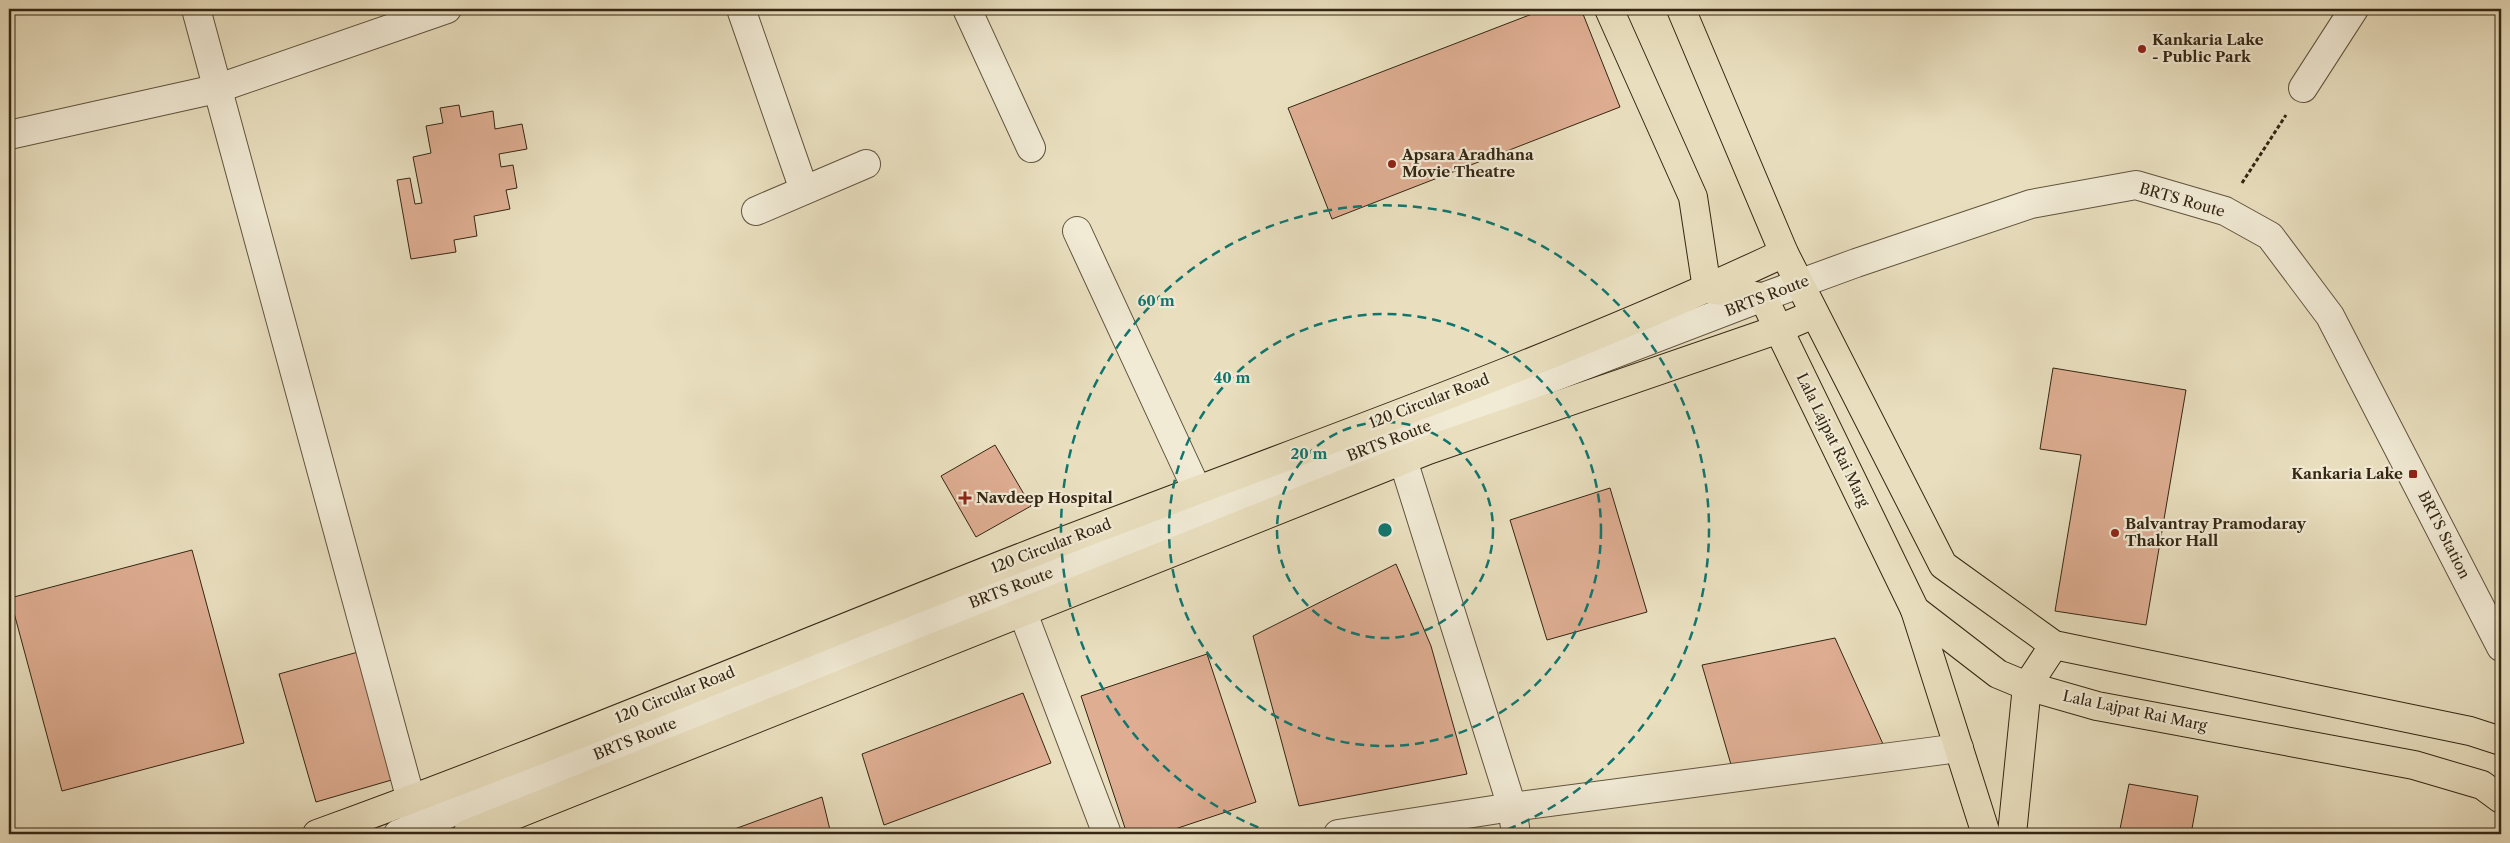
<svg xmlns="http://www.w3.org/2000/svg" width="2510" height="843" font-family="'Libre Caslon Text',serif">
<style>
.building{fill:#dead92;stroke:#342613}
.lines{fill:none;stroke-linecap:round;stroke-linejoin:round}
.minor-casing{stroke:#61543e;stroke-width:30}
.major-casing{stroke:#342613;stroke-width:30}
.path{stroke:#342613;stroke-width:3;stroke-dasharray:4 2.5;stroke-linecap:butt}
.minor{stroke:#f1ead5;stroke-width:28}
.major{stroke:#e9dfbf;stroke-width:28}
.ring{fill:none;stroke:#0f766e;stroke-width:2.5;stroke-dasharray:9 6}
.poi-dot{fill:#8f2418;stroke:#f1ead5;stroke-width:2}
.labels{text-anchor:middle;stroke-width:4.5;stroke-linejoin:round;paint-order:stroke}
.poi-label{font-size:15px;font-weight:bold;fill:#342613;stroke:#f1ead5;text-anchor:start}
.street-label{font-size:15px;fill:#342613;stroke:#f1ead5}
.centre{fill:#0f766e;stroke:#f1ead5;stroke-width:2.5}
.ring-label{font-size:15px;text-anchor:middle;font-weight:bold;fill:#0f766e;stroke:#f1ead5;stroke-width:4.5;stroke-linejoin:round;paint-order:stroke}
</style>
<rect width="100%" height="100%" fill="#e9dfbf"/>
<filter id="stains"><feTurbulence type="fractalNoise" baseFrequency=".004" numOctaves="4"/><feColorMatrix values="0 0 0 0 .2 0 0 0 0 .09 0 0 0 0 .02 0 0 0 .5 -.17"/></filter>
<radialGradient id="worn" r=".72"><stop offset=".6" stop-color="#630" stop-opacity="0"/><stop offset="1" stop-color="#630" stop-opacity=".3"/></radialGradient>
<g class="building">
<polygon points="1545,9 1581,9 1620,107 1332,219 1288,108"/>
<polygon points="459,105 461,117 493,111 495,129 522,124 527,149 499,154 501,167 513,165 517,188 506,190 510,209 474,216 477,236 454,240 456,252 411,259 397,180 410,178 415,204 422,203 413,157 431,153 426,126 443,123 440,108"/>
<polygon points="2053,368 2186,390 2146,625 2055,611 2081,455 2040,449"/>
<polygon points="995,445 1031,506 976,537 941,476"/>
<polygon points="1610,488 1647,612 1547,640 1510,520"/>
<polygon points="192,550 244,743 62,791 10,598"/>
<polygon points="1396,564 1431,646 1467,774 1299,806 1253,636"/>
<polygon points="1835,638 1883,744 1732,768 1702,665"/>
<polygon points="358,652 395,779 316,802 279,674"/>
<polygon points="1207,654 1256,802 1160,834 1127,834 1081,696"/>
<polygon points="1023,693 1051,763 884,825 862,754"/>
<polygon points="2129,784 2198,796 2191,834 2119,834"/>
<polygon points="822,797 831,834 721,834"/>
</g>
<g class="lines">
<defs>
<g id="minor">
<polyline points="196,9 411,800 414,823"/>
<polyline points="741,9 804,190"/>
<polyline points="967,9 1031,148"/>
<polyline points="2303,88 2354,9"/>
<polyline points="9,135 216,89 447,9"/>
<polyline points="756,211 866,164"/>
<polyline points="1077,231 1197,490"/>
<polyline points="1403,460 1512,807 1516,834"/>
<polyline points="1023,613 1107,834"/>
<polyline points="398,834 894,634 1246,495 1763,297 1856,263 2031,204 2136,185 2225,211 2270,236 2330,316 2501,647"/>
<polyline points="1338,834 1512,807 1959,748"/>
</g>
<g id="major">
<polyline points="1609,9 1693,197 1707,289 1763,297 1915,610 1998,674 2027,686 2097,706 2414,765 2482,785 2501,799"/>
<polyline points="1681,9 1784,253 1943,565 2054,645 2470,731 2501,741"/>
<polyline points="1915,610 1986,834"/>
<path d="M317,834C563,745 804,642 1048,547C1294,452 1545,365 1784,253"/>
<polyline points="467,834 1428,450 1779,329 1814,314"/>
<polyline points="2012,834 2027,686 2054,645"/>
</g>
</defs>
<use href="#minor" class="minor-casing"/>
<use href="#major" class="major-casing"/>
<polyline class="path" points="2242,183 2286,115"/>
<use href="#minor" class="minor"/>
<use href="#major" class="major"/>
</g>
<g class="ring">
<circle cx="1385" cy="530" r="108"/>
<circle cx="1385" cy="530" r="216"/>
<path d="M1272 833A324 324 0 1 1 1498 833"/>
</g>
<g class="poi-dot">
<circle cx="2142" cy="49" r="5"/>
<circle cx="1392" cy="164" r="5"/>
<rect x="2408" y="469" width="10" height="10" rx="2.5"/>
<path d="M962.5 490.5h5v5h5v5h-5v5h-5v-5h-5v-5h5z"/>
<circle cx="2115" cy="533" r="5"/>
</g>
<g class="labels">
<g class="poi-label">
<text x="2152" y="45">Kankaria Lake<tspan x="2152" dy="17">- Public Park</tspan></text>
<text x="1402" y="160">Apsara Aradhana<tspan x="1402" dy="17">Movie Theatre</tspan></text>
<text x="2403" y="479" text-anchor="end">Kankaria Lake</text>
<text x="976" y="503">Navdeep Hospital</text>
<text x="2125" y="529">Balvantray Pramodaray<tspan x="2125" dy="17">Thakor Hall</tspan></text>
</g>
<g class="street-label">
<text transform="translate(2182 200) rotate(16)" y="5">BRTS Route</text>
<text transform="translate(1767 296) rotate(-21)" y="5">BRTS Route</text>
<text transform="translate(1429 401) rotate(-21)" y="5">120 Circular Road</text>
<text transform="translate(1833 440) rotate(64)" y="5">Lala Lajpat Rai Marg</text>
<text transform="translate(1389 441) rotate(-21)" y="5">BRTS Route</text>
<text transform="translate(2444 535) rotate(63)" y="5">BRTS Station</text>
<text transform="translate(1051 546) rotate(-21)" y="5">120 Circular Road</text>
<text transform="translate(1011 588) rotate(-21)" y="5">BRTS Route</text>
<text transform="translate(675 695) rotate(-22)" y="5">120 Circular Road</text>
<text transform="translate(2135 711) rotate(12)" y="5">Lala Lajpat Rai Marg</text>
<text transform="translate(635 739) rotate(-22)" y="5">BRTS Route</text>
</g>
</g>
<circle cx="1385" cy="530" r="8" class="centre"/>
<g class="ring-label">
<text x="1156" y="306">60 m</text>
<text x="1232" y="383">40 m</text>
<text x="1309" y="459">20 m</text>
</g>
<rect width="2510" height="843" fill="none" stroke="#e9dfbf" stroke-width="30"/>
<rect x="10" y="10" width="2490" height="823" fill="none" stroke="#342613" stroke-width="2.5"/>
<rect x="15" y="15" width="2480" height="813" fill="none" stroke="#342613"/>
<rect width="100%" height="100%" filter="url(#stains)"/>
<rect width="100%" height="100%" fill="url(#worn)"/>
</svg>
